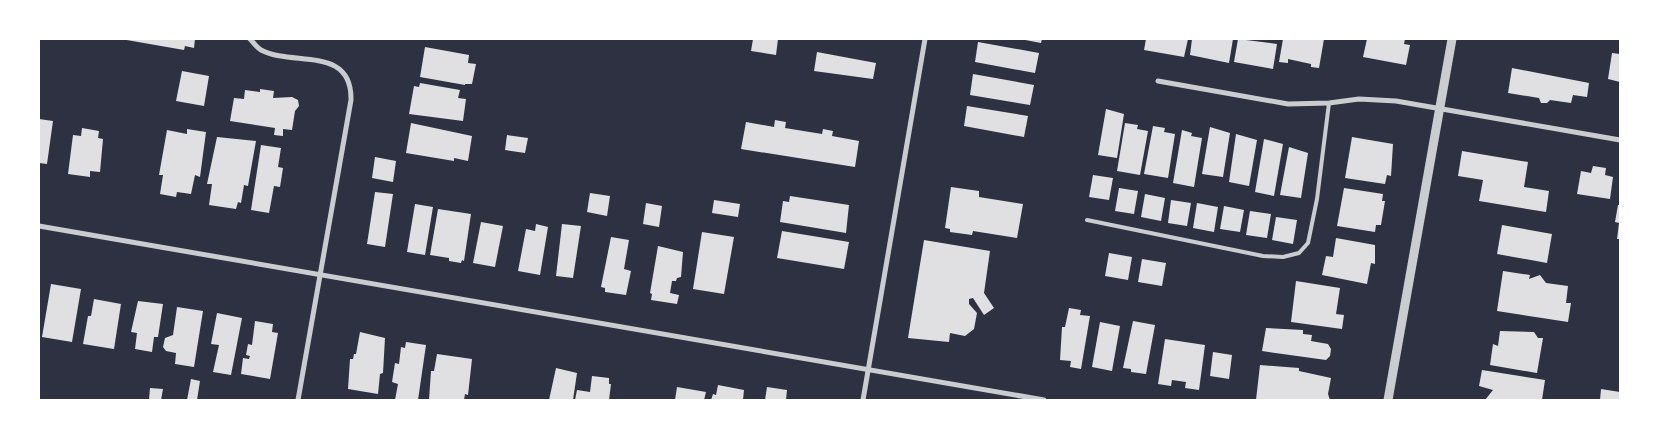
<svg xmlns="http://www.w3.org/2000/svg" width="1659" height="439" font-family="'Fira Sans Condensed',sans-serif">
<style>
.building{fill:#e0e0e3}
.lines{fill:none;stroke-linecap:round;stroke-linejoin:round}
.service{stroke:#caccd0;stroke-width:4}
.minor{stroke:#caccd0;stroke-width:5}
.tertiary{stroke:#caccd0;stroke-width:9}
</style>
<rect width="100%" height="100%" fill="#2d3142"/>
<g class="building">
<polygon points="121,39 195,39 194,48 185,46 184,50"/>
<polygon points="753,39 778,39 776,55 751,51"/>
<polygon points="1020,39 1042,39 1041,43"/>
<polygon points="1146,39 1188,39 1184,57 1144,50"/>
<polygon points="1192,39 1233,39 1229,63 1190,55"/>
<polygon points="1238,39 1277,44 1273,69 1234,62"/>
<polygon points="1283,39 1324,39 1319,68 1311,67 1311,64 1288,59 1288,63 1279,62"/>
<polygon points="1367,39 1405,39 1404,44 1410,45 1406,65 1363,57"/>
<polygon points="978,42 1039,53 1035,73 975,62"/>
<polygon points="425,47 469,55 468,63 476,64 472,84 465,84 465,85 420,77"/>
<polygon points="817,52 876,63 873,79 814,71"/>
<polygon points="1612,53 1620,54 1620,82 1608,79"/>
<polygon points="1512,68 1589,83 1587,97 1573,95 1571,103 1550,100 1547,103 1541,103 1539,98 1508,93"/>
<polygon points="182,71 209,76 204,106 176,101"/>
<polygon points="973,74 1034,85 1030,105 970,95"/>
<polygon points="420,83 460,90 458,98 466,99 463,121 409,114 414,86 419,87"/>
<polygon points="260,89 274,91 273,98 292,97 298,100 299,106 295,111 292,130 283,129 283,136 274,135 275,128 230,121 234,98 244,99 245,90 260,92"/>
<polygon points="967,106 1028,116 1024,137 964,126"/>
<polygon points="1106,109 1124,114 1117,158 1098,155"/>
<polygon points="39,119 53,121 47,164 39,163"/>
<polygon points="775,120 786,122 785,128 822,134 823,129 833,131 832,136 859,141 855,167 741,149 746,122 774,127"/>
<polygon points="411,123 472,136 468,161 454,158 454,161 406,153"/>
<polygon points="1125,123 1138,125 1137,129 1148,131 1140,175 1117,171"/>
<polygon points="1153,126 1165,128 1164,132 1175,134 1168,178 1144,174"/>
<polygon points="1210,127 1230,133 1223,177 1202,174"/>
<polygon points="82,128 99,131 98,138 103,139 100,172 90,171 90,177 68,174 73,135 81,136"/>
<polygon points="187,129 206,132 200,177 195,175 191,194 177,192 176,197 160,194 163,175 159,175 167,130 187,134"/>
<polygon points="1182,130 1192,133 1191,136 1202,138 1194,187 1173,183"/>
<polygon points="1236,134 1257,140 1249,186 1229,182"/>
<polygon points="507,135 528,138 525,153 505,150"/>
<polygon points="217,137 256,141 248,186 244,185 241,203 238,202 236,209 209,205 212,184 207,184"/>
<polygon points="1352,137 1393,144 1391,176 1387,175 1385,184 1345,178"/>
<polygon points="1264,139 1283,144 1274,196 1255,192"/>
<polygon points="261,145 281,148 278,167 283,168 280,187 274,186 269,213 251,210"/>
<polygon points="1289,147 1308,153 1301,198 1280,195"/>
<polygon points="1462,151 1528,162 1524,187 1549,191 1546,212 1479,201 1483,180 1458,176"/>
<polygon points="375,157 396,161 393,182 372,178"/>
<polygon points="1593,166 1606,168 1605,175 1613,177 1610,199 1577,194 1581,171 1591,173"/>
<polygon points="1093,175 1113,178 1109,200 1089,197"/>
<polygon points="951,187 979,191 979,197 1023,204 1017,238 973,231 972,235 950,232 950,229 945,228"/>
<polygon points="1119,188 1138,191 1134,214 1115,211"/>
<polygon points="1344,188 1383,194 1382,201 1385,201 1381,225 1376,225 1375,232 1337,226"/>
<polygon points="375,192 393,194 385,247 367,244"/>
<polygon points="590,193 610,196 607,216 587,212"/>
<polygon points="1145,194 1165,198 1161,221 1141,217"/>
<polygon points="790,196 849,205 846,233 780,222 783,201 789,202"/>
<polygon points="714,200 740,204 738,217 712,213"/>
<polygon points="1171,200 1191,203 1187,226 1168,223"/>
<polygon points="646,203 662,206 659,227 643,224"/>
<polygon points="1197,203 1218,207 1214,232 1193,228"/>
<polygon points="415,204 433,207 425,255 407,252"/>
<polygon points="1618,205 1620,205 1620,239 1617,239 1619,223 1615,222"/>
<polygon points="1224,206 1244,210 1240,232 1220,229"/>
<polygon points="438,209 471,214 464,261 462,260 461,263 449,261 449,258 430,255"/>
<polygon points="1250,211 1271,214 1267,238 1246,235"/>
<polygon points="1276,217 1297,220 1293,244 1272,240"/>
<polygon points="481,222 503,226 495,267 473,263"/>
<polygon points="536,224 548,227 540,275 518,271 526,229 535,231"/>
<polygon points="562,224 581,226 573,278 556,276"/>
<polygon points="1502,225 1552,234 1547,263 1497,254"/>
<polygon points="782,231 849,242 844,269 777,258"/>
<polygon points="702,232 734,237 724,294 693,289"/>
<polygon points="611,237 629,240 624,269 631,271 626,295 605,292 605,288 601,287"/>
<polygon points="1336,238 1375,245 1375,264 1371,263 1367,284 1322,275 1326,256 1333,257"/>
<polygon points="924,240 990,251 984,293 994,308 984,315 973,298 969,299 969,304 977,313 974,329 965,336 950,333 949,342 908,338"/>
<polygon points="658,246 683,252 681,277 677,278 676,281 672,281 670,293 679,295 677,304 651,300 652,294 650,293"/>
<polygon points="1109,253 1132,257 1128,280 1105,276"/>
<polygon points="1142,259 1166,263 1162,286 1138,282"/>
<polygon points="1503,271 1530,275 1529,279 1540,275 1546,283 1568,286 1566,303 1571,303 1568,322 1497,311"/>
<polygon points="1296,281 1340,288 1336,314 1344,315 1342,329 1291,322"/>
<polygon points="51,284 81,289 72,342 42,337"/>
<polygon points="94,299 121,304 114,349 83,344 88,316 91,316"/>
<polygon points="138,301 163,304 158,337 154,337 152,352 135,349 137,333 131,332"/>
<polygon points="177,307 203,311 194,367 175,364 176,353 166,351 163,347 165,338 173,335"/>
<polygon points="1069,308 1081,310 1080,315 1090,316 1081,369 1070,367 1071,361 1060,360 1062,327 1065,327"/>
<polygon points="217,313 242,318 231,375 213,372 219,345 211,344"/>
<polygon points="255,321 273,324 272,332 278,333 270,379 241,374 243,358 249,359 250,356 246,355 248,344 252,345"/>
<polygon points="1133,321 1155,325 1146,374 1131,372 1131,369 1123,368"/>
<polygon points="1100,322 1120,326 1112,371 1092,367"/>
<polygon points="1266,328 1303,330 1303,334 1312,335 1311,341 1328,344 1331,349 1330,356 1326,360 1262,351"/>
<polygon points="1500,331 1534,332 1538,338 1543,338 1537,373 1490,365 1493,344 1498,346"/>
<polygon points="360,332 385,338 383,373 380,374 378,394 348,389 350,359 353,359 354,354 356,354"/>
<polygon points="1165,339 1205,345 1199,390 1185,388 1186,382 1172,380 1171,386 1158,384"/>
<polygon points="406,342 426,345 418,400 395,400 398,384 392,382 395,363 399,364 401,347 405,348"/>
<polygon points="1213,352 1232,355 1229,379 1210,376"/>
<polygon points="437,354 472,359 468,395 465,394 464,400 429,400 431,371 434,371"/>
<polygon points="1260,365 1299,368 1299,371 1331,378 1328,394 1330,400 1256,400"/>
<polygon points="556,368 577,373 573,400 549,400"/>
<polygon points="1482,370 1545,380 1542,400 1485,400 1493,390 1479,386"/>
<polygon points="592,376 609,378 609,384 611,384 609,400 575,400 577,390 590,392"/>
<polygon points="191,379 200,381 197,400 187,400"/>
<polygon points="718,385 744,390 743,400 711,400 713,394 716,395"/>
<polygon points="677,387 706,392 704,400 675,400"/>
<polygon points="767,387 787,390 786,400 765,400"/>
<polygon points="150,388 163,389 161,400 149,400"/>
<polygon points="1601,389 1620,392 1620,400 1600,400"/>
</g>
<g class="lines">
<polyline class="service" points="1087,220 1263,256 1283,257 1299,253 1308,243 1317,199 1329,103"/>
<g class="minor">
<path d="M250,39C253,42 257,48 261,50C293,67 352,45 351,100L298,400"/>
<polyline points="1158,81 1288,104 1329,103 1359,99 1396,101 1620,140"/>
<polyline points="39,226 1044,400"/>
<polyline points="863,400 925,39"/>
</g>
<polyline class="tertiary" points="1388,400 1452,39"/>
</g>
<rect width="1659" height="439" fill="none" stroke="#ffffff" stroke-width="80"/>
</svg>
